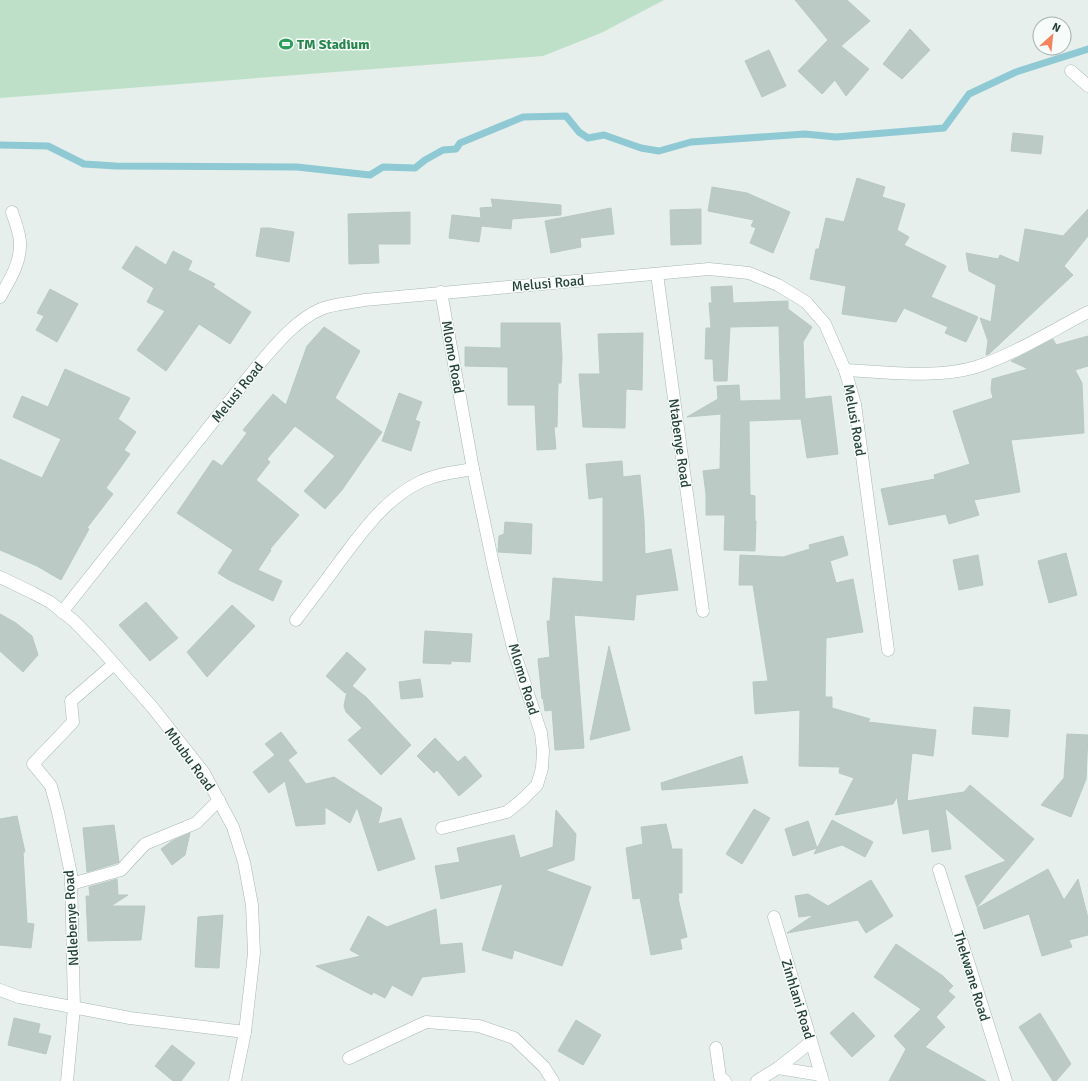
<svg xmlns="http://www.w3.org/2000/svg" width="1088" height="1081" font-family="Signika,sans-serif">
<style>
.green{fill:#bfe0c8}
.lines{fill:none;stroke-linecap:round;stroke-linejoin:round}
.stream{stroke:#8ec9d4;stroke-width:7}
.building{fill:#bbcac4;stroke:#b8c9c2}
.street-casing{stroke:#a8b8b2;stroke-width:13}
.street{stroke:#fff;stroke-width:12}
.labels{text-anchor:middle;stroke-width:3;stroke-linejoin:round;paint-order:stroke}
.leisure-label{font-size:14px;font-weight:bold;fill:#27864d;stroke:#f7fbf9;text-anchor:start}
.street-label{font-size:14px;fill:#24423a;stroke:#f7fbf9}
</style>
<rect width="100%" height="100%" fill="#e6efeb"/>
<polygon class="green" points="0,0 664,0 601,33 543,56 0,98"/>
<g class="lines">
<polyline class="stream" points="0,145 48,146 84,164 116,166 297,167 370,175 383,167 415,168 425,160 443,150 456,149 460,143 523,117 566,116 579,132 588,138 604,135 641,148 659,151 691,142 805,134 836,137 944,128 969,94 1016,72 1088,49"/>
</g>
<g class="building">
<polygon points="795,0 847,0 870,21 841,46 869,69 846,96 835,80 822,94 798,71 828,40"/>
<polygon points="910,29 930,50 902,79 883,64"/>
<polygon points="769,50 786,86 762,97 745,61"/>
<polygon points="1013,133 1043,136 1041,154 1011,151"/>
<polygon points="857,178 885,187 882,197 905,204 897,230 909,237 904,245 946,266 931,297 978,317 966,342 945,333 948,327 904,308 896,322 842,314 846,286 810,279 816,249 819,249 826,218 844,222"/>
<polygon points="712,187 747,193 790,212 773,253 750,243 756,228 751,226 754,220 708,211"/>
<polygon points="491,199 561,205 561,215 512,219 511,229 482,226 482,222 479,242 449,238 452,215 481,218 480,208 493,207"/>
<polygon points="611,208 614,234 580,238 581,247 551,253 545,221"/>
<polygon points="701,209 701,244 671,245 670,210"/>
<polygon points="1088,209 1088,236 1064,266 1073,275 989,354 986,355 988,341 980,318 991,322 996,285 969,271 966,253 998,259 1000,255 1019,263 1025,229 1063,236"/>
<polygon points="410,212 410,244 378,244 379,263 349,264 348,214"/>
<polygon points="261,228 269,228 294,232 289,262 256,256"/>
<polygon points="136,246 166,265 173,251 192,261 188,270 215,284 213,287 251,312 230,344 199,324 166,371 137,350 165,311 147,302 154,288 122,268"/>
<polygon points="732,286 733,303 788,301 788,309 812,327 803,342 805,399 831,396 838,454 807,458 801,419 749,421 750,495 755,496 755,521 756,521 755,551 724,550 725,515 706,515 706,494 703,471 720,469 721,414 687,417 718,399 717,386 739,385 740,401 781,400 779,326 730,327 727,381 714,381 713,359 705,359 706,328 711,328 709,303 712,303 711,287"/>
<polygon points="50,289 78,304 57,342 36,330 44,316 37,313"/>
<polygon points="501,323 560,323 562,357 561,383 558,383 557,427 554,427 556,449 537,450 535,405 508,405 508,367 465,366 465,347 501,348"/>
<polygon points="324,327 360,351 335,398 382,432 342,490 325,509 304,491 335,456 295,426 267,459 270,462 256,480 299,515 270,549 271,550 258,570 282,581 273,601 229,580 218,573 233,550 177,513 213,460 222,466 247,433 243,430 273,394 286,405 307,346"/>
<polygon points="643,333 642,390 626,389 625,428 583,427 579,374 600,374 598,334"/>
<polygon points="1088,336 1088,366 1075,370 1082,383 1084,433 1011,440 1020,492 974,500 979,515 949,524 946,514 889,525 881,489 935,479 934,475 970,464 953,411 993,398 991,390 992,379 1028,369 1011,361 1053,339 1056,345"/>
<polygon points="65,369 130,398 118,419 136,432 124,450 130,454 106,488 113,494 87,528 89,529 61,580 37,566 0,550 0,459 42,478 61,439 13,417 22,396 48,407"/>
<polygon points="399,393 422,402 415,420 420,422 411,451 382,441"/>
<polygon points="622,461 623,477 640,475 644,520 645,554 671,549 678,590 636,595 634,620 574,615 584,748 555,750 552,710 545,711 543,698 542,699 538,659 550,657 547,621 550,621 553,578 603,582 603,497 589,499 586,464"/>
<polygon points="505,522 532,524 531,554 498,552 499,536 504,534"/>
<polygon points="843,536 848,555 830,561 836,583 853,579 863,632 826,638 825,697 832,697 832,708 870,719 868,722 936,730 933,756 912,753 907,801 964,792 970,785 1034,839 977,907 965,876 1006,861 945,808 951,849 932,852 929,829 903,834 897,797 893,804 835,815 854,778 839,773 840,767 799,766 800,710 755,714 753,682 768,681 753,585 739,585 740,555 783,557 810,549 809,545"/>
<polygon points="1066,553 1077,595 1049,603 1038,561"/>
<polygon points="978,555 983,585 959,590 953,560"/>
<polygon points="146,602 178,638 150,661 119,625"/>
<polygon points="232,605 255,626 207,677 187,652"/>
<polygon points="0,614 16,623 32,636 38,655 23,672 0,651"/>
<polygon points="425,631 472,634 470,662 451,661 451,664 423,663"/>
<polygon points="609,646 630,730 590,740"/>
<polygon points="347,652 366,669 352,686 366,697 411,745 381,775 348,740 362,728 346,712 344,706 347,691 345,693 326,676"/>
<polygon points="420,679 423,697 401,699 399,682"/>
<polygon points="974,707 1010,710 1008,737 972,734"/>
<polygon points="281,732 297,753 288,760 306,784 334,777 382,808 378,824 401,818 415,859 378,871 357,807 350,823 325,807 325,824 296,826 285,781 269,793 253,772 275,755 265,744"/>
<polygon points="1067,734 1088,735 1086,779 1071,817 1041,805 1064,778"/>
<polygon points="435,738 458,762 465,756 482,776 459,796 437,770 434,773 417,756"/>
<polygon points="742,756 748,783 662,790 661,783"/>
<polygon points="754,809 770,818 742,864 726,854"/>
<polygon points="556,810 576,834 574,860 545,870 591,887 562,966 514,950 512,959 482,950 503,884 441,899 435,866 460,862 457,848 514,835 520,858 553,847"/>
<polygon points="17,816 25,852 23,852 27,923 34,924 31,948 0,945 0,819"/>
<polygon points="832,820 873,842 865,857 842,845 814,854"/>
<polygon points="808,821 817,848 793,856 785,829"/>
<polygon points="666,824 672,849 682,849 682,893 678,893 679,898 678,898 687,937 680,939 682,949 651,955 640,898 633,899 626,848 643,844 641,827"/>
<polygon points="114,825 119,862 117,863 87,872 83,828"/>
<polygon points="190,833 185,855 172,865 161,849 172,841"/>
<polygon points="1048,869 1064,900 1078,879 1088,918 1088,935 1069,940 1072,947 1042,956 1029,914 984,929 977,908"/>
<polygon points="117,879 118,895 128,895 111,906 145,906 141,940 88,941 86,896 90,896 89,887"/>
<polygon points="871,880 893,916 866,933 858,920 787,933 814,915 799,917 795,896 808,894 828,906"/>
<polygon points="436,909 440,945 462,943 465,972 422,977 412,996 392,985 385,998 373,992 372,995 316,966 361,956 350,950 368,916 387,927"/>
<polygon points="223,915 219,968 195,967 198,917"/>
<polygon points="896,944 943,976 953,986 948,991 955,997 936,1017 945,1027 925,1047 986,1081 889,1081 906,1049 894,1036 921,1009 874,977"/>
<polygon points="853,1012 875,1036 852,1057 830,1033"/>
<polygon points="1040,1013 1071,1064 1056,1081 1053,1081 1019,1027"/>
<polygon points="14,1018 40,1024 38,1033 51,1036 46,1054 8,1045"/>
<polygon points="576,1020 601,1035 583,1065 558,1051"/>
<polygon points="172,1045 195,1063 181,1081 173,1081 155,1066"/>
</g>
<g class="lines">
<defs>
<g id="street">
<polyline points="1071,71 1088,86"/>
<polyline points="657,274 703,611"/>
<polyline points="441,292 473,469 495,573 513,648 541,733 543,751 542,768 537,785 523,799 507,812 442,828"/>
<path d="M0,297C9,281 21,263 20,243C20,233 15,222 12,212"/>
<path d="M845,370C886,372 936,379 976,367C1015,354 1051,331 1088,312"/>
<polyline points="0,577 33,593 50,602 74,621 100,648 153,708 204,773 233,827 244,862 252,905 254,953 245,1032 235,1081"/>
<path d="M62,612L255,369C273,348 295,320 321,309C332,304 352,303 364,300L709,269L749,273L778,285L806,302L825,324L845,370L855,404L888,650"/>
<path d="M296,620C311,600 326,581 340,561C363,531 385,499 420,482C437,474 455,472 473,469"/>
<polyline points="939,870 1006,1081"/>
<polyline points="71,884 121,870 145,844 196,823 219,800"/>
<polyline points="774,917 823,1081"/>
<polyline points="0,990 19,997 130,1018 245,1032"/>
<polyline points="716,1048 720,1077 725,1081"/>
<polyline points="349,1058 426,1022 479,1026 514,1038 544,1067 553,1081"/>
<polyline points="778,1068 811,1042"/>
<polyline points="67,1081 74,1008 71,874 58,812 51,786 33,764 73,722 71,701 114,664"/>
<polyline points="757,1081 778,1068 821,1075"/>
</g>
</defs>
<use href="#street" class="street-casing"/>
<use href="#street" class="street"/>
</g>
<defs>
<symbol id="stadium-bare" viewBox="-9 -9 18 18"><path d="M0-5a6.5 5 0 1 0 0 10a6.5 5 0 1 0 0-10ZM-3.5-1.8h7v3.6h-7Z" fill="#2e9e5b" stroke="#f7fbf9" stroke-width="2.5" paint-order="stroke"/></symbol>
</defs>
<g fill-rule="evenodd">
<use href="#stadium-bare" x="276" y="34" width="20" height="20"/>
</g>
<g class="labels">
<g class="leisure-label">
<text x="297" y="49">TM Stadium</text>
</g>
<g class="street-label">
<text transform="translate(548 283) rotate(-5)" y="5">Melusi Road</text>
<text transform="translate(453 357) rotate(80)" y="5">Mlomo Road</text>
<text transform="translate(237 392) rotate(-51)" y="5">Melusi Road</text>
<text transform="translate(855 420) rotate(80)" y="5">Melusi Road</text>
<text transform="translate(680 443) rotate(82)" y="5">Ntabenye Road</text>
<text transform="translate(524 679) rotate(73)" y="5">Mlomo Road</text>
<text transform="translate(190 759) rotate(54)" y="5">Mbubu Road</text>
<text transform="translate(71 918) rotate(-93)" y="5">Ndlebenye Road</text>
<text transform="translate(972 976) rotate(73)" y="5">Thekwane Road</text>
<text transform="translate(798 999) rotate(73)" y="5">Zinhlani Road</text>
</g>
</g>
<g transform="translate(1052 36) rotate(27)"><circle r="19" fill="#f7fbf9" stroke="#a3b1ad"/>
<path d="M0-3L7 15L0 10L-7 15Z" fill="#f4845f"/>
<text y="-6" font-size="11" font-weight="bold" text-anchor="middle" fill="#24423a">N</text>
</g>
</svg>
